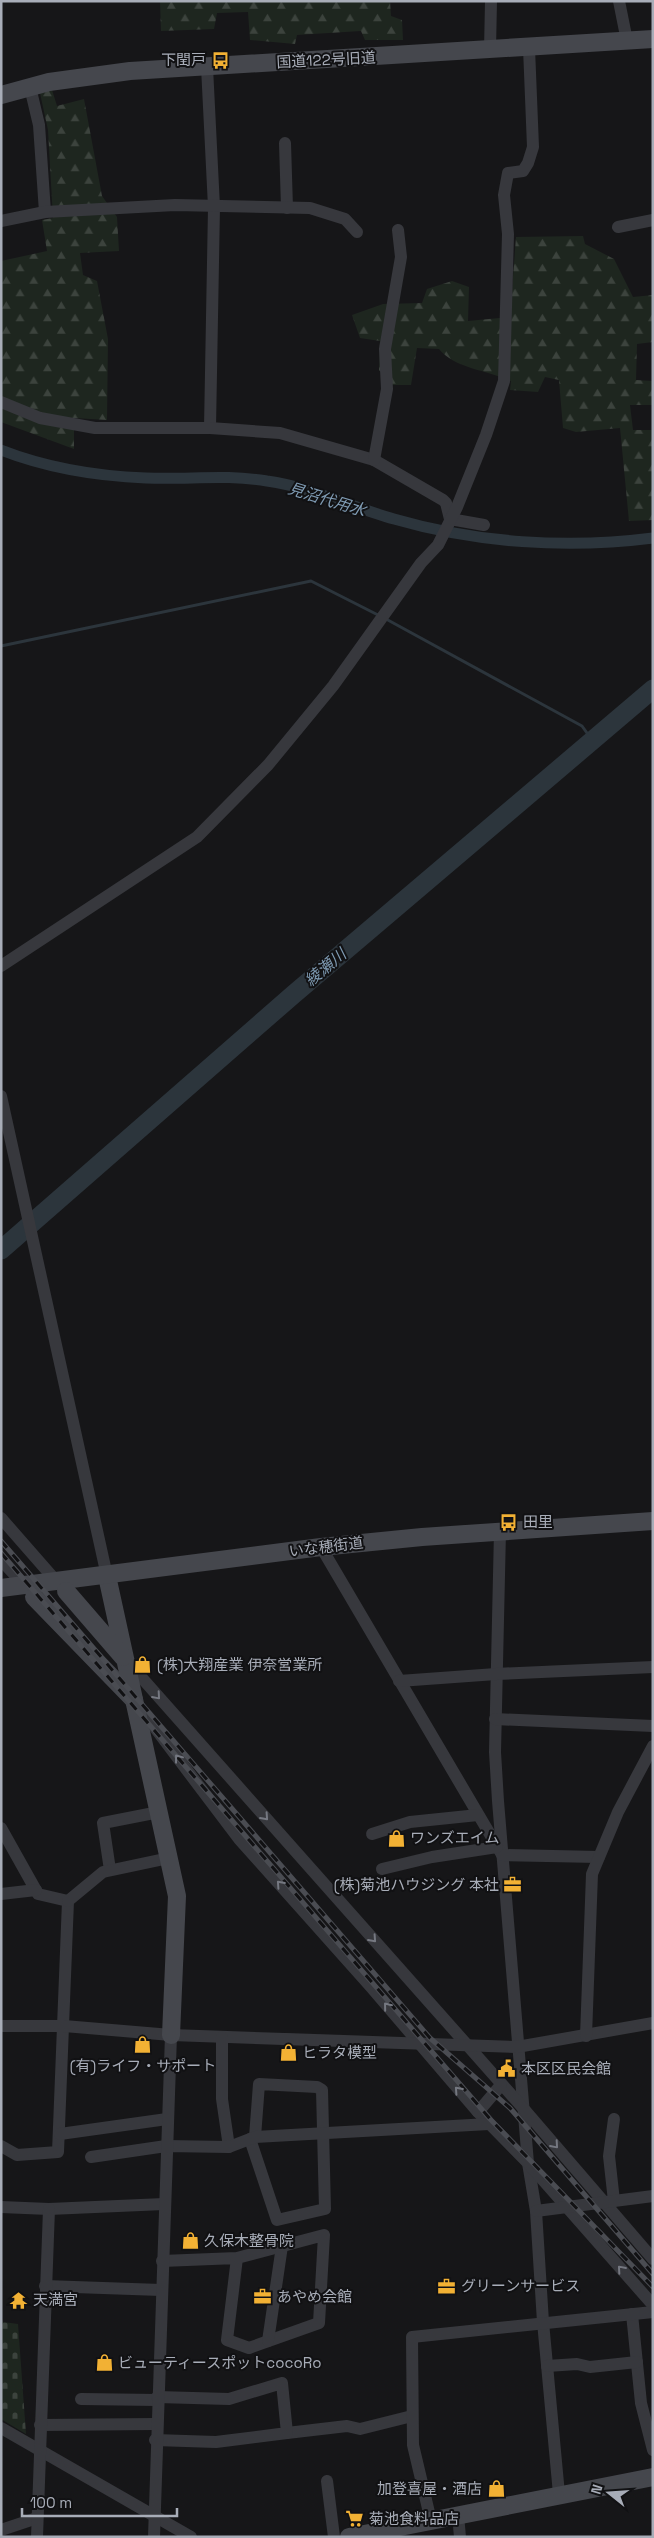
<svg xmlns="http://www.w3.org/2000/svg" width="654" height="2538" font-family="'Space Grotesk','Noto Sans JP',sans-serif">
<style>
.forest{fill:url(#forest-firs)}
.cemetery{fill:url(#cemetery-stones)}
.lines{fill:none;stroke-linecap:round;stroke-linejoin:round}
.stream{stroke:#2c353c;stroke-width:3}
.canal{stroke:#2c353c;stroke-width:11}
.river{stroke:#2c353c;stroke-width:19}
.street{stroke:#37383d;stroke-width:12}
.secondary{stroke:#45474d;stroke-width:18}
.rail-casing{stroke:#4a4c52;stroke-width:5}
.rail{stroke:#111113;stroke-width:3;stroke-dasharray:9;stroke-linecap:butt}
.oneway{stroke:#757881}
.labels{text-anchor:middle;stroke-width:4;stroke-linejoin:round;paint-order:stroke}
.poi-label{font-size:15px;fill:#a8adb8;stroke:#111113;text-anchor:start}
.street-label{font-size:15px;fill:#a8adb8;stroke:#111113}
.water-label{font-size:16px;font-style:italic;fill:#7f9bb3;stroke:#111113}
</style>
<defs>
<pattern id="forest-firs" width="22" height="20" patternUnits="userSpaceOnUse" patternTransform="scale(1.25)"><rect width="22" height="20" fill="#1e261f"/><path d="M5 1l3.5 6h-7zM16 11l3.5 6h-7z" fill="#3c433d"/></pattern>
<pattern id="cemetery-stones" width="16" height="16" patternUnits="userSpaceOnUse" patternTransform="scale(1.25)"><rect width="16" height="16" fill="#1e261f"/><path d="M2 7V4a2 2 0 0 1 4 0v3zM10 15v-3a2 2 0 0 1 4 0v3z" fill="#3c433d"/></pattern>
</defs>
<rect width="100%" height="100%" fill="#161618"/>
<g class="forest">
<polygon points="160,1 390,1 391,16 402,20 403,40 365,40 361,31 297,35 295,44 250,40 248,12 217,13 214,29 161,31"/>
<polygon points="52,90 57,106 84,99 102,196 117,217 119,251 80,253 83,275 97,281 108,339 107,420 74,418 74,449 1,422 1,261 47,251 42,220 53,218 48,130 40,93"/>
<path d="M583,236L585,244L614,259L633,297L653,295V342L637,344L636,380L653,381V405H630L633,430H653V520L629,521L620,428L576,432L563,428L559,380L545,377L538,392L510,390L511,381C488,370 455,369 439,349L417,348L411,385H391L379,370L380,341L360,338L352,315L383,304L422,303L427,289L452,281L469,287L468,321L510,317L516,237Z"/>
</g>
<polygon class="cemetery" points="1,2315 3,2322 18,2324 26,2434 1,2419"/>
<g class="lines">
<g class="stream">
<polyline points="386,619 582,726 592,740"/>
<polyline points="1,646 311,581 380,616"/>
</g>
<path class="canal" d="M1,450C47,468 97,476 146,478C188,480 224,474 267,481C311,487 351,507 394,519C477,543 567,549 653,538"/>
<polyline class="river" points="1,1250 294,994 653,689"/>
<g class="street">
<polyline points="619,1 627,41"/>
<polyline points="490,50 491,1"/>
<polyline points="207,67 214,207 210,428"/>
<polyline points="30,87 39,125 45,212"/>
<polyline points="285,143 287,208"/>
<polyline points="1,221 45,212 175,205 310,208 345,219 357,232"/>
<polyline points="618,227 653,220"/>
<polyline points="1,402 40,418 95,428 210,428 280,433 374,460 443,500 446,503 450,519"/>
<polyline points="374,460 387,389 385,349 401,257 398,230"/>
<polyline points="450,519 484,525"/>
<polyline points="1,966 197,837 268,765 333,686 421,563 438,545 457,507 486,435 504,381 508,234 504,195 508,173 523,171 528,163 533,147 529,48"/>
<polyline points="1,1096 107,1576"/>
<polyline points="1,1518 57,1582"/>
<polyline points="500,1531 495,1752 498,1801 528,2163 536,2211 543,2322 559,2494"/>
<polyline points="321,1547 501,1853"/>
<polyline points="1,1560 25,1586"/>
<polyline points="126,1660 523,2108 653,2259"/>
<polyline points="399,1681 496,1674 653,1667"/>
<polyline points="137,1704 239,1839 371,1987 478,2112 528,2163 653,2305"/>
<polyline points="495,1719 653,1726"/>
<polyline points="1,1828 38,1894 68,1901 58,2152 17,2155 1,2146"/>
<polyline points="372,1834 410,1822 478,1815"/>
<polyline points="502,1855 599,1857"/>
<polyline points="382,1869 432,1857 497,1847"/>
<polyline points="110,1870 103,1823 159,1812"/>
<polyline points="1,1894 36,1890"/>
<polyline points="68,1901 103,1872 169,1858"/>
<polyline points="1,2026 64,2026 171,2035 517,2047 653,2023"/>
<polyline points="586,2036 592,1874 618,1812 653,1746"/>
<polyline points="222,2037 222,2099 229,2147"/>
<polyline points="478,2112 501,2085"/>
<polyline points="614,2119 609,2156 614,2201"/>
<polyline points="60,2134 167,2119"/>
<polyline points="250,2139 277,2220 325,2209 322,2090 317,2087 259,2084 255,2137"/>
<polyline points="91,2157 166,2146 229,2147 255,2137 489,2124"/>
<polyline points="1,2207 49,2209 164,2204"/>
<polyline points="536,2211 653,2196"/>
<polyline points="162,2261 237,2258 324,2235 319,2323 249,2348 227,2340 237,2258"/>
<polyline points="45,2286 161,2290"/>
<polyline points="632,2314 641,2403 653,2450"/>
<polyline points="268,2341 282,2246"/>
<polyline points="547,2366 577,2364 590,2367 637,2362"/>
<polyline points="81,2399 157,2400"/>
<polyline points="40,2425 156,2424"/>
<polyline points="1,2428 191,2537"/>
<polyline points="287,2433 347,2426 360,2429 412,2416"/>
<polyline points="155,2440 216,2442 287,2433 282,2383 229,2399 157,2397"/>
<polyline points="327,2481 334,2537"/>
<polyline points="458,2515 460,2537"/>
<polyline points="431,2521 413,2445 412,2337 653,2312"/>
<polyline points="1,2530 37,2518"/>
<polyline points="37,2537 49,2209"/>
<polyline points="154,2537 171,2035"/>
</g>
<g class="secondary">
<polyline points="1,95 49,82 130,71 653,39"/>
<polyline points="107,1576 177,1896 171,2035"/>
<polyline points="1,1588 321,1547 422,1537 653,1521"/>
<polyline points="66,1591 123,1657"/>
<polyline points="34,1597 134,1700"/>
<polyline points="349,2537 653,2477"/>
</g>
<defs>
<g id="rail">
<polyline points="1,1541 430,2038 510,2108 653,2274"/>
<polyline points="1,1553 491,2120 653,2287"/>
</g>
</defs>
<use href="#rail" class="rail-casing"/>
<use href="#rail" class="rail"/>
</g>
<defs><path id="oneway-chevron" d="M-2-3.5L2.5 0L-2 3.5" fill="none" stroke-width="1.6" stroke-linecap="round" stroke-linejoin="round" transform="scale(1.25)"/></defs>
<g class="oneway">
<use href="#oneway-chevron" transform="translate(157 1696) rotate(49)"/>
<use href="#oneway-chevron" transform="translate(178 1758) rotate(-127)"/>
<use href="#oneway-chevron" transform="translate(265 1817) rotate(48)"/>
<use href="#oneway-chevron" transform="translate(280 1884) rotate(-132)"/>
<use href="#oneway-chevron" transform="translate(373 1939) rotate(48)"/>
<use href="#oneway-chevron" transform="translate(387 2006) rotate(-129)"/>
<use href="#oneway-chevron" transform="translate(458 2090) rotate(-132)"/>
<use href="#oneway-chevron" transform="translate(555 2145) rotate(49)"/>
<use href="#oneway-chevron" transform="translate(621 2269) rotate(-131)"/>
</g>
<defs>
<symbol id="bus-bare" viewBox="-9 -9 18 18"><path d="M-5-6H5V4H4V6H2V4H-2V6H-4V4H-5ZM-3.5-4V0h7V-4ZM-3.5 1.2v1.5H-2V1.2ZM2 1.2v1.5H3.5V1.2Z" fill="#f2b134" stroke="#111113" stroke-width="2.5" paint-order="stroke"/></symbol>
<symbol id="shop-bare" viewBox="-9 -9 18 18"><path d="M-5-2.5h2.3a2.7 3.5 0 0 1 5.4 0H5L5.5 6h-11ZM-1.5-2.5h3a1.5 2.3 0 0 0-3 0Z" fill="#f2b134" stroke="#111113" stroke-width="2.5" paint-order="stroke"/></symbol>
<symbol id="office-bare" viewBox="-9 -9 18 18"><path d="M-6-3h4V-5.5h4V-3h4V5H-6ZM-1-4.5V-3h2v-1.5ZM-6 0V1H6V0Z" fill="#f2b134" stroke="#111113" stroke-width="2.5" paint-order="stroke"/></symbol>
<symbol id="civic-bare" viewBox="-9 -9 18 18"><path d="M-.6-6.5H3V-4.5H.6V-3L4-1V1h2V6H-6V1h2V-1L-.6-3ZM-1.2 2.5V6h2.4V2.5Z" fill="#f2b134" stroke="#111113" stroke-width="2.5" paint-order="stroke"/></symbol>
<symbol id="temple-bare" viewBox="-9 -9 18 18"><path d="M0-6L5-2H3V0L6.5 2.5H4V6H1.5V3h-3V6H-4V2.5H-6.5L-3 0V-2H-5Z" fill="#f2b134" stroke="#111113" stroke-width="2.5" paint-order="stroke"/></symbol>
<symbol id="supermarket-bare" viewBox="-9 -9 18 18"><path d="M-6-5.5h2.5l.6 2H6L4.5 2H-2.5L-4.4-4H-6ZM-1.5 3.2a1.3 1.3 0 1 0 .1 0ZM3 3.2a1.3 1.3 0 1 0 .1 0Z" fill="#f2b134" stroke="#111113" stroke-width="2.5" paint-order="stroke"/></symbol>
</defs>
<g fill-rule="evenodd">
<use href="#bus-bare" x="208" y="48" width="25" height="25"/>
<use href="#bus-bare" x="496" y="1510" width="25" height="25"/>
<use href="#shop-bare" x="130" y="1652" width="25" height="25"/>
<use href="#shop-bare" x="384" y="1826" width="25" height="25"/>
<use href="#office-bare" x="500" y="1872" width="25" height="25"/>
<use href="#shop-bare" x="130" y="2032" width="25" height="25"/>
<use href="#shop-bare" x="276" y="2040" width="25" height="25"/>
<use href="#civic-bare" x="494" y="2056" width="25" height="25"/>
<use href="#shop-bare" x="178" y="2228" width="25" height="25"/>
<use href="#office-bare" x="434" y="2274" width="25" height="25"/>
<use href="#office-bare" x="250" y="2284" width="25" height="25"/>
<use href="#temple-bare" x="6" y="2288" width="25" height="25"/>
<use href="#shop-bare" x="92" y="2350" width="25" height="25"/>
<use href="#shop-bare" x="484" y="2476" width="25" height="25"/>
<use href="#supermarket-bare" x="342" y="2506" width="25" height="25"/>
</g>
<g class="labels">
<g class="poi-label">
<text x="206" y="65" text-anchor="end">下閏戸</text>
<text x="523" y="1527">田里</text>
<text x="157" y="1670">(株)大翔産業 伊奈営業所</text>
<text x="410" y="1843">ワンズエイム</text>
<text x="499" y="1890" text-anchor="end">(株)菊池ハウジング 本社</text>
<text x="302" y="2058">ヒラタ模型</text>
<text x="143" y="2071" text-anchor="middle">(有)ライフ・サポート</text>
<text x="521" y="2074">本区区民会館</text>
<text x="204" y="2246">久保木整骨院</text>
<text x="461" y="2291">グリーンサービス</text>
<text x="277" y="2302">あやめ会館</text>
<text x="33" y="2305">天満宮</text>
<text x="118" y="2368">ビューティースポットcocoRo</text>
<text x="482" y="2494" text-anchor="end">加登喜屋・酒店</text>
<text x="369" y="2524">菊池食料品店</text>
</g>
<g class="street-label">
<text transform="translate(326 60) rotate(-3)" y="5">国道122号旧道</text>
<text transform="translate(326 1547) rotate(-7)" y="5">いな穂街道</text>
</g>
<g class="water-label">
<text transform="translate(327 499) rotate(17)" y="6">見沼代用水</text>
<text transform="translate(325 967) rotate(-40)" y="6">綾瀬川</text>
</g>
</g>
<rect width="654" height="2538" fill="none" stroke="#a8adb8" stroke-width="5"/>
<g transform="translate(609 2493) rotate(287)" stroke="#111113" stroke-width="4" paint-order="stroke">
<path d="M0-4L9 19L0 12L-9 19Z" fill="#a8adb8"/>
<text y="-8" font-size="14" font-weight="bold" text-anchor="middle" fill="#a8adb8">N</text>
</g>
<path d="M22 2508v8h155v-8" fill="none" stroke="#a8adb8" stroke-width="2.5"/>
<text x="30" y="2508" font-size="15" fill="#a8adb8" stroke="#111113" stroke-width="4" paint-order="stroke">100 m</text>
</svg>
